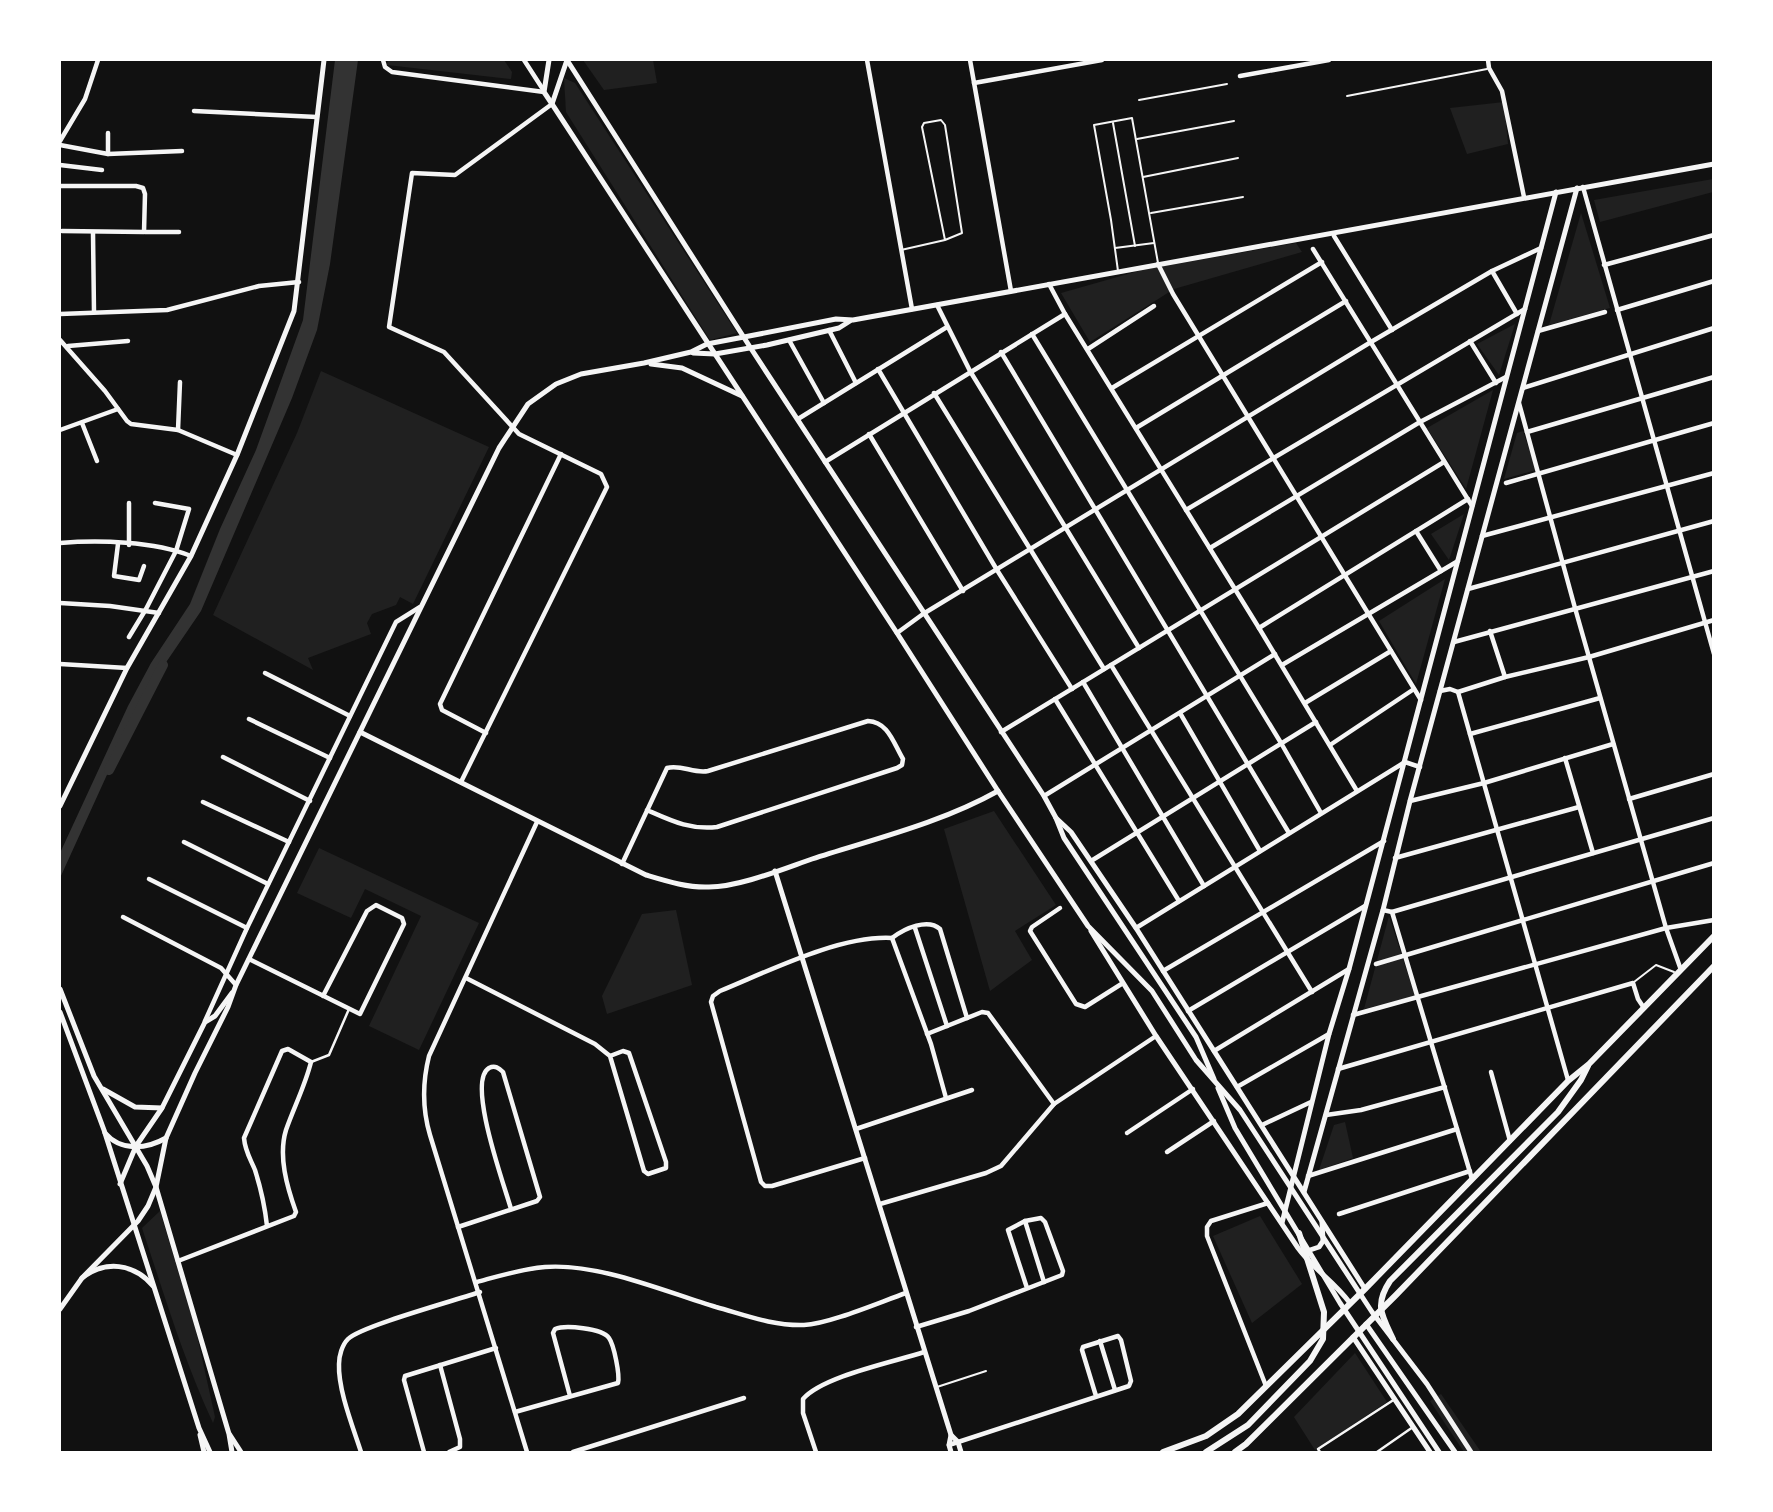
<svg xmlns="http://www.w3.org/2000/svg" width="1773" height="1512" font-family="Barlow,sans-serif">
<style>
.green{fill:#202020}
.water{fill:#333}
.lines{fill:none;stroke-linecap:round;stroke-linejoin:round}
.canal{stroke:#333;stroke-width:10}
.service{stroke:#f5f5f5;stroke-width:2}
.pedestrian{stroke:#f5f5f5;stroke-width:2.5}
.minor{stroke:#f5f5f5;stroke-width:4.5}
.tertiary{stroke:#f5f5f5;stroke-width:5}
.secondary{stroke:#f5f5f5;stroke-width:5}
.primary{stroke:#f5f5f5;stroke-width:6}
</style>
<rect width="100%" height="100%" fill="#111"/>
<g class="green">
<polygon points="388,60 504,60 512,72 511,79 387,65"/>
<polygon points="583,60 653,60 657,83 604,90"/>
<polygon points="564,78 575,83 737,333 710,340 566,112"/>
<polygon points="1504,102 1508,144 1467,154 1450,108"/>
<polygon points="1713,179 1713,192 1600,222 1594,200"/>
<polygon points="1581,213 1610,308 1549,325"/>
<polygon points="1296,243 1302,252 1174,289 1090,342 1061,293 1142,270"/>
<polygon points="1515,324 1499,375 1477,344"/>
<polygon points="321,371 489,447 413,604 400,597 396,605 372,614 367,623 371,634 308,658 313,670 213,615 297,433"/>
<polygon points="1493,390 1466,489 1427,428"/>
<polygon points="1523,431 1536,470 1504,479 1517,433"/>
<polygon points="1464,514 1449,560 1431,534"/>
<polygon points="1445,579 1416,684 1379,621"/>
<polygon points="994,811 1056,905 1015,931 1032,960 990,991 944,829"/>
<polygon points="319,848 479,923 419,1050 369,1026 421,916 365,889 351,918 297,893"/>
<polygon points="676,910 692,985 607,1014 602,996 642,914"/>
<polygon points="1389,916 1415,996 1364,1009"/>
<polygon points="1345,1122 1353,1158 1319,1170 1334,1125"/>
<path d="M160,1211L196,1331L215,1417L213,1423C184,1361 164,1294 142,1228Z"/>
<polygon points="1260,1216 1302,1284 1252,1323 1213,1236"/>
<polygon points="1355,1353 1387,1402 1315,1450 1294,1417"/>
<polygon points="1441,1394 1481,1452 1464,1452 1430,1401"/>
</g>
<polygon class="water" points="335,60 358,60 330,264 317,330 292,398 201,611 154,680 136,711 60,878 60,853 128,706 151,663 190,604 220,529 256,450 303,320"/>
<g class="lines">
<polyline class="canal" points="109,770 163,665"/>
<g class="service">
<polyline points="1347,96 1487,69"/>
<polyline points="1139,100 1227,84"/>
<polyline points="1113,123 1135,246"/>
<polyline points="1137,139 1234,121"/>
<polyline points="1143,177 1238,158"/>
<polyline points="1151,213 1243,197"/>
<polyline points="1115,248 1154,243"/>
<polyline points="901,250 945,240 962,233 945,125 941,120 924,123 922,127 945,240"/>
<polyline points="1118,271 1111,220 1094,125 1132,118 1158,263"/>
<polyline points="1634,982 1656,965 1674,972"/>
<polyline points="937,1387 986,1371"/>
</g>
<g class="pedestrian">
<polyline points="311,1062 329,1055 349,1009"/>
<polyline points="1320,1452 1318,1449 1395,1399"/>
<polyline points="1377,1452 1413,1427"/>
</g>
<g class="minor">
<polyline points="383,60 385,67 392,72 544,92"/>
<polyline points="524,60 544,91"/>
<polyline points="867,60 912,309"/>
<polyline points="970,60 1011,291"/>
<polyline points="1488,60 1489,68 1502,91 1524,197"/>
<polyline points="1240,76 1329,60"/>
<polyline points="974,83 1102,60"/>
<polyline points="194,111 317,117"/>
<polyline points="108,133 108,154"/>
<polyline points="60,141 85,99 98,60"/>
<polyline points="60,145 108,154 182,151"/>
<polyline points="60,165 102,170"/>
<polyline points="60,186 136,186 143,188 145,194 144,232 62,231"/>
<polyline points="1583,187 1714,654"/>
<polyline points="145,232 179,232"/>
<polyline points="93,233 94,312"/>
<polyline points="1334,236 1392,330"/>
<polyline points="1313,249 1472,506"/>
<polyline points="1158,264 1173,294 1421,700"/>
<polyline points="1604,265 1714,235"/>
<polyline points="1492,271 1517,314"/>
<polyline points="1049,284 1065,314 1259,628 1357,791"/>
<polyline points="937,305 970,371 1139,648"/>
<polyline points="1617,310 1714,281"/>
<polyline points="60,314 167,310 259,286 299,282"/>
<polyline points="829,330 856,383"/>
<polyline points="1538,331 1605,312"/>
<polyline points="1032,334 1281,743 1321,813"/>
<polyline points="60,340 105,391 127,421 131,424 178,430 237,455"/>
<polyline points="789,340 824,403"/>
<polyline points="1470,341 1496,383"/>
<polyline points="68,346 128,341"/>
<polyline points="1088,349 1154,306"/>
<polyline points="1001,352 1289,833"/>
<polyline points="878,369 997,570 1072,689"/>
<polyline points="1112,388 1322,262"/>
<polyline points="1523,388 1714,328"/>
<polyline points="934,393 1104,669"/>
<polyline points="1519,403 1575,608 1666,928 1681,970"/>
<polyline points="798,419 947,327"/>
<polyline points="82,423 97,461"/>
<polyline points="1136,428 1346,301"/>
<polyline points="60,430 118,409"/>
<polyline points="178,430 180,382"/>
<polyline points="1527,432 1714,377"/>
<polyline points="869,434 963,591"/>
<polyline points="825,462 1065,314"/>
<polyline points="1506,483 1714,423"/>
<polyline points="1186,510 1525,309"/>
<polyline points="1416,531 1441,571"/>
<polyline points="1482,536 1714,473"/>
<path d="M60,543C98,540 154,541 191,556"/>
<polyline points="118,544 114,576 139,580 144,566"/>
<polyline points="129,545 129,503"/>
<polyline points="1210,548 1420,422 1506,377"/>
<polyline points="1468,589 1714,521"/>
<polyline points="60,603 110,606 159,613"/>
<polyline points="1259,628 1468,499"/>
<polyline points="1490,631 1505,677"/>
<polyline points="897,633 923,614 1371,342 1492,271 1541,248"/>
<polyline points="129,637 146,609 176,551 189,509 155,503"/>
<polyline points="1454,642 1714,571"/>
<polyline points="60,664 127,668"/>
<polyline points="1111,665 1312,992"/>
<polyline points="1282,665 1458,561"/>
<polyline points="265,673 350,716"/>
<polyline points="1083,682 1204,886"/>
<polyline points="1440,691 1450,689 1458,692 1568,1080"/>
<polyline points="1458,692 1505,677 1589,657 1714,620"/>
<polyline points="1055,699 1179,901"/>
<polyline points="1305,703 1391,651"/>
<polyline points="1180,713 1260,851"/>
<polyline points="249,719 330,758"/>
<polyline points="1001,732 1444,462"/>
<polyline points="486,733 442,710 440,704 561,454"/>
<polyline points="1470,734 1600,698"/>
<polyline points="1330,745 1414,689"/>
<polyline points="223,757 310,801"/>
<polyline points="1565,758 1593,853"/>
<polyline points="461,782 607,487 601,474 519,434 444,352 389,327 412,173 455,175 552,104"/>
<polyline points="1044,796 1275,654"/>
<polyline points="1629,799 1714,774"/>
<polyline points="1410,801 1484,783 1613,744"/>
<polyline points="203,802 289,842"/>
<polyline points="184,842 268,884"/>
<polyline points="1395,858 1579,807"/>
<polyline points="1091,861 1316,722"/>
<path d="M622,864L667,768C681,764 694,774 708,771L868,721C888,722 893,742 903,759L902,765L897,768L717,827C690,830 672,821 647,810"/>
<polyline points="149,879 247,928"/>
<polyline points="1060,908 1032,927 1030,931 1076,1004 1085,1007 1123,983"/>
<polyline points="1383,910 1392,912 1472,1179"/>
<polyline points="1392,912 1714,818"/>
<polyline points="123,917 221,968 236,985"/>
<polyline points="915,928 947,1026"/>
<polyline points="1136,928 1405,762 1420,767"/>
<polyline points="892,938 931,1044 946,1098"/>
<path d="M892,938C905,928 928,918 940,929L967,1018"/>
<polyline points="249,959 360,1014 404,924 402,918 376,905 367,911 323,996"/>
<polyline points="1376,964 1714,863"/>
<polyline points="1163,971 1384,841"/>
<polyline points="466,978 595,1044 610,1056 644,1171 648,1174 666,1168 666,1162 629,1053 623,1051 610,1056"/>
<polyline points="1188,1011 1365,906"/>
<polyline points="1353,1015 1666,928 1714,920"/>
<polyline points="205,1021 247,928 396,622 420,607"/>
<polyline points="927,1034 982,1012 988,1013 1054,1104"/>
<polyline points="1214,1051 1349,969"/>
<polyline points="1338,1069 1633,983 1638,999 1644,1008"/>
<polyline points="1491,1072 1510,1141"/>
<polyline points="1237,1087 1329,1034"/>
<polyline points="1326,1115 1361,1110 1445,1087"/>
<polyline points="1262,1125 1311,1102"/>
<polyline points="856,1129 972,1090"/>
<polyline points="1127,1133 1193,1089"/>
<polyline points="1167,1152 1214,1121"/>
<path d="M865,1158L772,1186H765L761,1182L711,1002L713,996L720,991C769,971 840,935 892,938"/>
<polyline points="1308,1176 1457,1129"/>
<polyline points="880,1204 986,1173 1001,1166 1054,1104 1156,1036"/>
<polyline points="1339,1214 1470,1171"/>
<polyline points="1025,1221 1044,1282"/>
<path d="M458,1227L537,1201L540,1197L503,1072C499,1068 495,1065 489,1068C466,1081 505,1187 511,1209"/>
<path d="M178,1261L294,1216L296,1212C287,1187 278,1156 286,1130C294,1107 305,1086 311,1062L288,1049L282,1051L244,1138C245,1151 250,1158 255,1170C261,1189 265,1207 267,1226"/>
<path d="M477,1282C499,1276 521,1269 545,1267C599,1263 663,1291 716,1307C745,1315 773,1326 804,1325C829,1324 880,1302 906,1293"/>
<polyline points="916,1327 969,1311 1062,1275 1063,1271 1045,1222 1041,1218 1025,1221 1008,1230 1027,1288"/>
<polyline points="1100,1341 1115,1390"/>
<polyline points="440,1365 460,1439 460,1447 449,1452"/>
<polyline points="1266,1386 1207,1236 1207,1227 1211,1221 1268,1203"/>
<path d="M515,1412L618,1383C620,1375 614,1345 609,1338C602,1328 565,1325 555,1329L553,1333L570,1396"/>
<polyline points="949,1445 1129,1386 1131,1381 1121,1340 1118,1336 1083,1347 1082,1350 1096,1396"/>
<path d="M361,1452C353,1427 338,1390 339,1364C339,1356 342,1345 348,1339C361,1326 457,1300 480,1292"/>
<polyline points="424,1452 404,1380 405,1376 496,1348"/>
<path d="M527,1452L430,1135C422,1108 422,1084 429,1056L537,822"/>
<polyline points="573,1452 744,1398"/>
<path d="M816,1452L803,1413V1399C823,1376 894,1362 924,1352"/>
</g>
<g class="tertiary">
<polyline points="693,353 715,354 767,345 839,328 850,321"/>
<polyline points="651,364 682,368 742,396"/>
<path d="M360,732L646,875C666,881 688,888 709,887C739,887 783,869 812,859C874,839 941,823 998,791"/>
<polyline points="60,806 127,668 191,556 237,455 294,311 324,60"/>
<polyline points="1056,818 1071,832 1136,928 1365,1289"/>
<polyline points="775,871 951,1435 949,1445 951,1452"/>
<path d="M1091,931L1156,1036L1298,1248C1314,1270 1333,1280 1350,1303"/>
<polyline points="120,1184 136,1146 162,1108 205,1022 215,1016 232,993"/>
<polyline points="1304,1192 1383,910 1410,801 1577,188"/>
<polyline points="1282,1223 1329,1034 1349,969 1556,192"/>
<polyline points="1307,1251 1319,1247 1323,1241 1322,1222"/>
<polyline points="60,1309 82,1278 138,1221 148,1206 156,1187 166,1138 195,1073 228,1007 236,985 499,448 528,404 556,384 581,374 644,363 691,352 707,344 744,337 836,319 853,320 1714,164"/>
<polyline points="1366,1324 1455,1452"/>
<polyline points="1353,1337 1430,1452"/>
<polyline points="200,1435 204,1452"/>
<polyline points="230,1435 241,1452"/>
<polyline points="951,1435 958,1442 961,1452"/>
</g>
<g class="secondary">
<polyline points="549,60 544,92 552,104 897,633 998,791 1088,926 1152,991 1196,1060 1240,1110 1372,1312 1427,1384 1471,1452"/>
<polyline points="567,60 750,347 1044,796 1056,818 1064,838 1196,1037 1214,1079"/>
<polyline points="552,104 567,60"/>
<polyline points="60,989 94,1076 147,1166 156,1187 229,1434 232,1452"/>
<polyline points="60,1012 104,1130 199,1428 210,1452"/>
<polyline points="1218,1088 1235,1128 1340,1303 1439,1452"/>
<polyline points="103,1089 135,1107 162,1108"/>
<path d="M105,1133C121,1152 147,1149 166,1138"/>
<path d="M82,1278C105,1260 134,1263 153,1286"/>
</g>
<g class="primary">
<path d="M1393,1339C1382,1316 1374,1305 1390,1281L1558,1112L1581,1080L1588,1066"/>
<polyline points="1163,1452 1206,1436 1238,1414 1365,1289 1568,1081 1589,1064 1714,936"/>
<polyline points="1206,1452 1248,1425 1310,1361 1323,1339 1324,1312 1299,1233"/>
<polyline points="1235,1452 1246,1444 1396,1295 1714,966"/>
</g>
</g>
<rect width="1773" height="1512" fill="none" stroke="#ffffff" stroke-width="122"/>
</svg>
